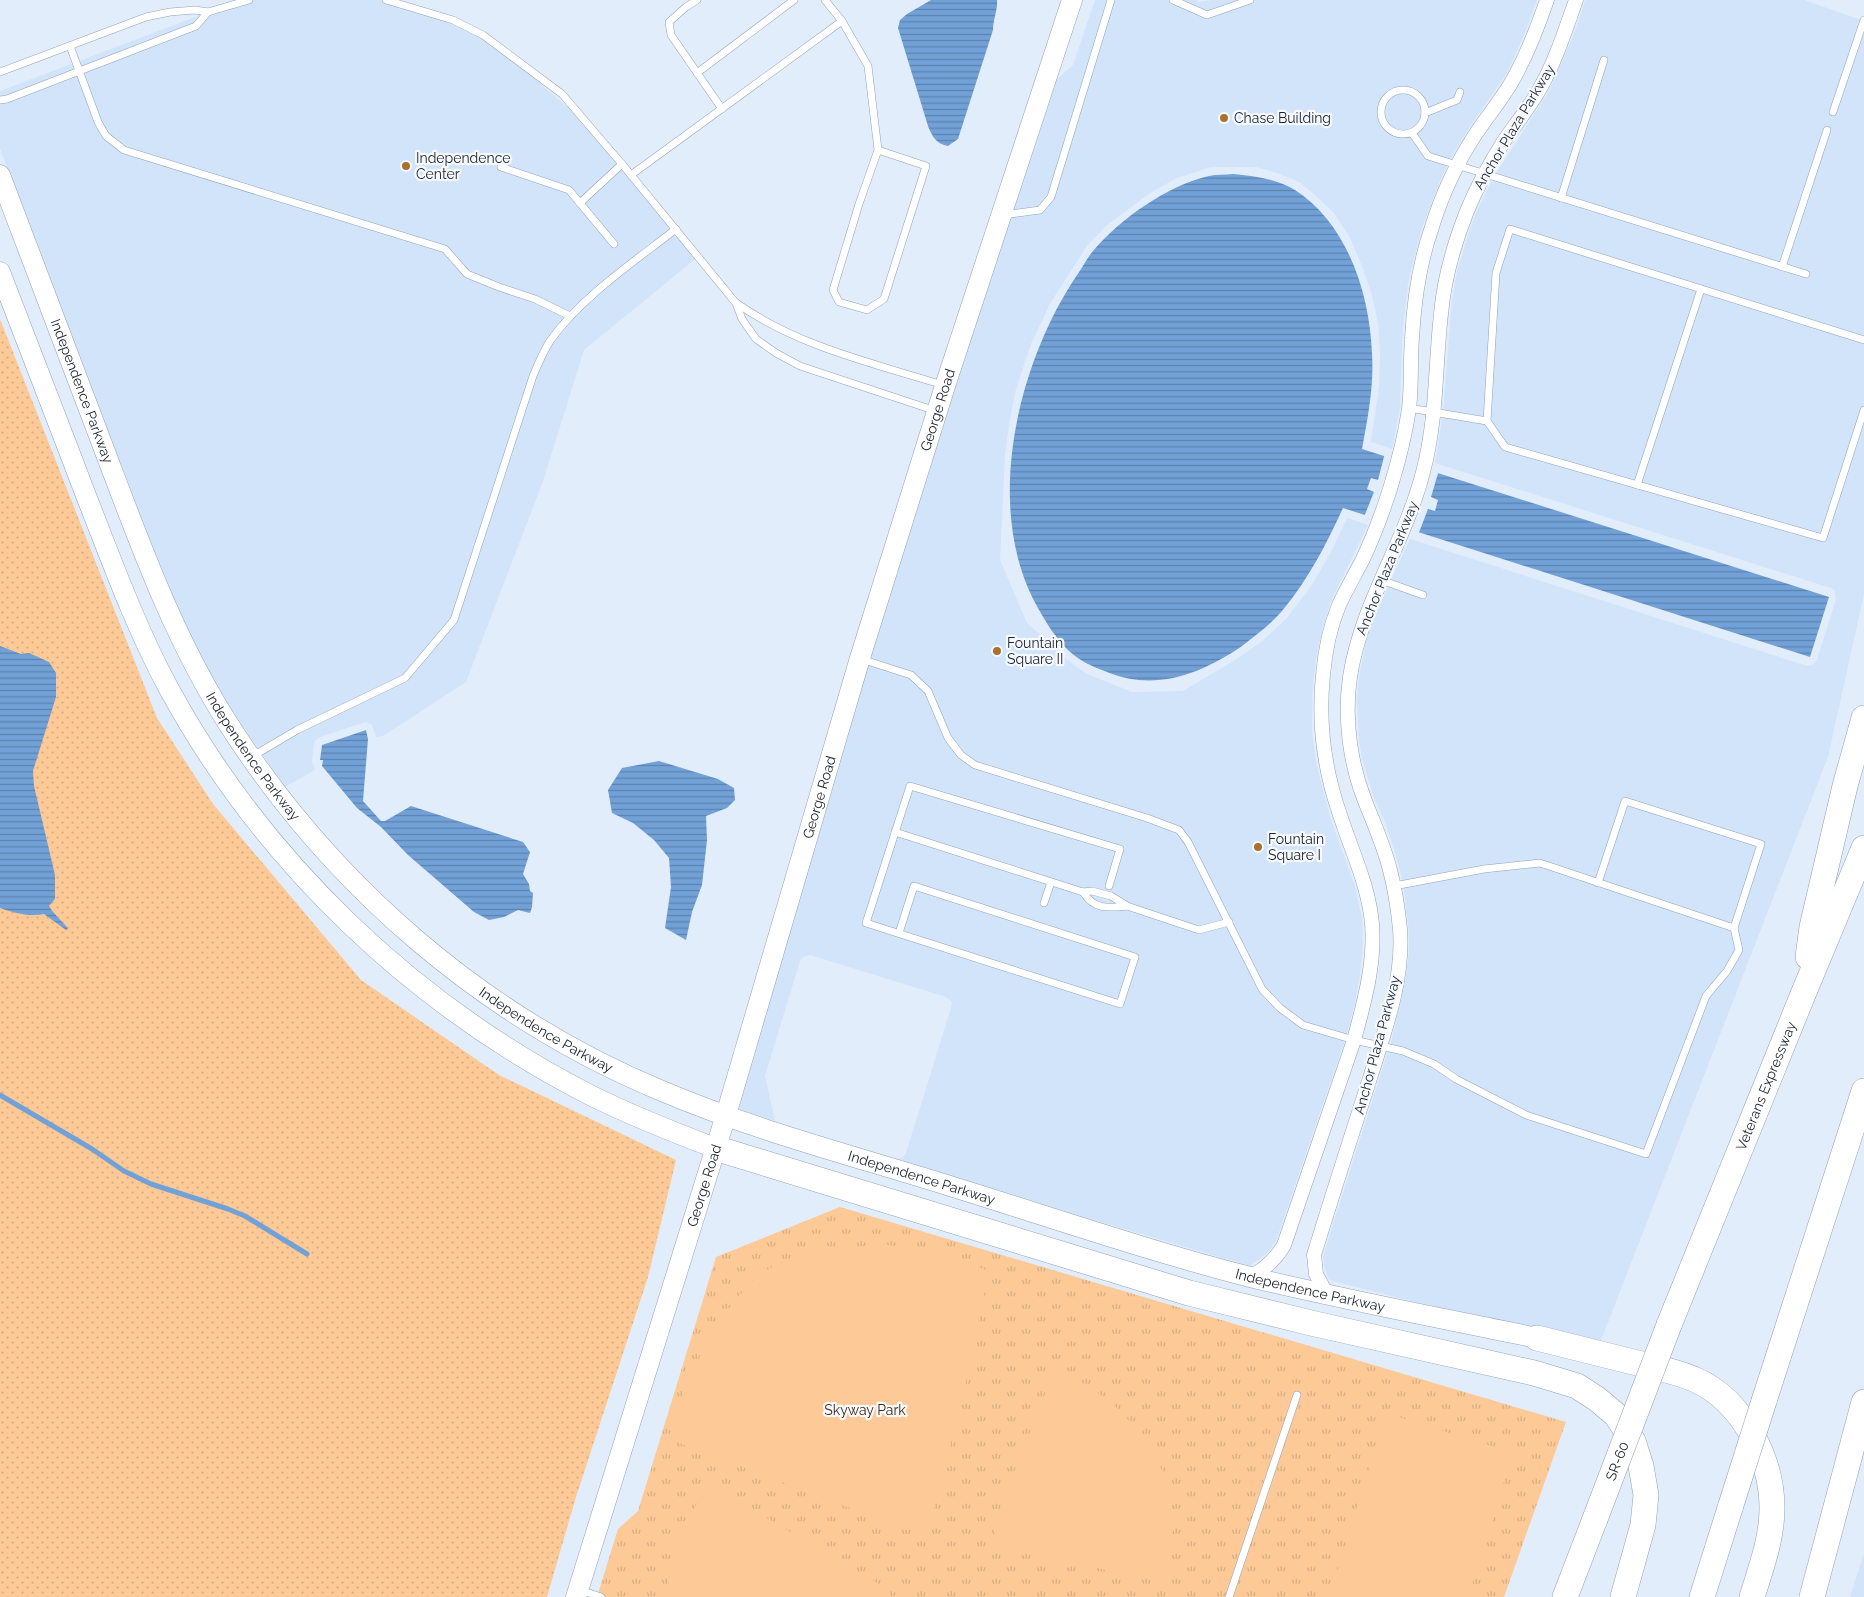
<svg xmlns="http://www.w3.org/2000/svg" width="1864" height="1597" font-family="Raleway,sans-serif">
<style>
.built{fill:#d1e4fa}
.grass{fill:url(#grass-dots)}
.park{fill:url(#park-tufts)}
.pitch{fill:#fdc996}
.water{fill:url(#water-rules)}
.pier{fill:#e2edfb}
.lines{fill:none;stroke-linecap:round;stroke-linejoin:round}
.stream{stroke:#72a1d7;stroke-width:5}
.lane-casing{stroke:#91a2b7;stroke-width:8}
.street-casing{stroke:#91a2b7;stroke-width:15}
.secondary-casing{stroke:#91a2b7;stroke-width:21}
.highway-casing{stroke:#91a2b7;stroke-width:26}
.lane{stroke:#fff;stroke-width:7}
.street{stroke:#fff;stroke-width:14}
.secondary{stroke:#fff;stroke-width:20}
.highway{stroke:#fff;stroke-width:25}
.highway-bridge-casing{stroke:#91a2b7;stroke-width:26;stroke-linecap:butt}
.highway-bridge{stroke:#fff;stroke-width:25}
.poi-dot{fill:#aa7030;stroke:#f6fafe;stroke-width:2}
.labels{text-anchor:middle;stroke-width:4.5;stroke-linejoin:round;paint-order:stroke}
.poi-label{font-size:14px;fill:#1c232b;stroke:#f6fafe;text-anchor:start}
.street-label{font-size:14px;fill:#1c232b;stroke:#f6fafe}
.park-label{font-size:14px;fill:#412a12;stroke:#f6fafe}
</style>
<defs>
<pattern id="grass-dots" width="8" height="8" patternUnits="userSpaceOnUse" patternTransform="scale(1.25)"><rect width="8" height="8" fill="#fdc996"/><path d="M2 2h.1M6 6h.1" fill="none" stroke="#d8ac81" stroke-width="1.8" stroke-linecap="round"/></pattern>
<pattern id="park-tufts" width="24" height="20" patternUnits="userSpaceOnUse" patternTransform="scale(1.25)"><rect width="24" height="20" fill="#fdc996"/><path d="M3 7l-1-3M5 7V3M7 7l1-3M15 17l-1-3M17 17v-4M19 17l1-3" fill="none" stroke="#d8ac81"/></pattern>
<pattern id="water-rules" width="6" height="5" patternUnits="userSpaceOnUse" patternTransform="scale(1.25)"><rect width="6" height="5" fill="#72a1d7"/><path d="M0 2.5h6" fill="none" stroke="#5d83af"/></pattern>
</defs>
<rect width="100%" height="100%" fill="#e2edfb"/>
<g class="built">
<polygon points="240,0 384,0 438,18 497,46 581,119 699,256 584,350 542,484 466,682 383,736 376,737 372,725 366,722 320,737 315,741 313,749 312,761 315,770 285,787 235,716 198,652 174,600 147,535 0,149 0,91"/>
<polygon points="1095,0 1196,0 1199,2 1211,0 1537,0 1524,35 1507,73 1467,131 1450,160 1440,181 1422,228 1408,283 1402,339 1400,407 1392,449 1371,442 1379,387 1380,354 1378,323 1372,295 1362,266 1350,238 1334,213 1315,195 1299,182 1277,173 1256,167 1211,167 1177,178 1150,193 1106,226 1087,246 1051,302 1031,344 1016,389 1009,424 1005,455 1000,560 1027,623 1049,642 1065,658 1085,673 1132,692 1183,691 1235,660 1260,643 1286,619 1310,588 1331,552 1347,518 1368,525 1330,603 1323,627 1315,663 1312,697 1312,732 1316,762 1331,820 1355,886 1362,919 1363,944 1360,974 1355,1003 1346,1037 1276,1241 1268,1252 1250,1266 1087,1218 898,1159 903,1157 906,1153 951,1008 952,1002 946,997 810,955 803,957 800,961 765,1076 775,1121 737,1108 860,690 953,389 1054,82 1073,65"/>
<polygon points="1585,0 1804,0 1864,21 1864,594 1828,757 1600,1343 1531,1327 1419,1303 1329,1280 1325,1270 1323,1256 1392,1038 1405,983 1409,952 1409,932 1403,883 1394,849 1385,822 1374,798 1362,759 1359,739 1357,701 1358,683 1366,641 1375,614 1410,539 1807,666 1812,665 1817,660 1836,599 1835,591 1831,588 1435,463 1443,413 1452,300 1457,271 1466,241 1476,213 1493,178 1549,91 1576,29"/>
<polygon points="1864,1553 1864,1597 1850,1597"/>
</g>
<polygon class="grass" points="0,319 157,718 213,804 361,980 499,1075 676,1160 648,1277 576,1497 547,1597 0,1597"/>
<polygon class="park" points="840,1207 1566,1422 1504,1597 597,1597 618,1529 638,1511 716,1257"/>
<g class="pitch">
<polygon points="887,1245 932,1251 989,1271 962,1401 931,1518 907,1530 669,1439 682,1398 712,1328 757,1275 788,1259 827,1248"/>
<polygon points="1054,1371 1087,1385 1112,1403 1143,1435 1167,1480 1174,1523 1165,1582 1006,1550 992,1528"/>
<polygon points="1386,1413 1513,1453 1468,1597 1329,1597"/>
<path d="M709,1484L889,1590L891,1597H668C668,1580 671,1559 677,1543C683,1522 698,1503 709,1484Z"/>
</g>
<g class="water">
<path d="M931,0H997C998,9 993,20 993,30L958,139L948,146C936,144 932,136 928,126L898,28L900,20L907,14Z"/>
<path d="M1233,174C1254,176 1277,179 1295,190C1348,224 1370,295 1372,354C1374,386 1368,417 1362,449L1829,597L1810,657L1343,508C1326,545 1308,580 1282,611C1271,624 1256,635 1242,646C1201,674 1155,692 1107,672C1093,667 1080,661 1069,651C1056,639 1047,624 1038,608C982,510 1017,364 1077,275C1083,267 1087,258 1093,251C1120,219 1168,185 1209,176C1217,174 1225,175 1233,174Z"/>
<path d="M0,646L21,654L29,653L49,662L56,673V697L33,771L34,786L55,875V899L49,906C54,915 62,920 68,929L66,930L44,914C28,917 15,913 0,908Z"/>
<polygon points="366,730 368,739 363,801 381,821 385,821 411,806 523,842 530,852 523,874 529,884 530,891 533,893 532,907 530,913 518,910 504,917 489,920 474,912 408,855 381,827 357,808 322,766 323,760 320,760 322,745"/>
<polygon points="659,761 718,779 734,788 735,800 727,808 706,816 707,840 702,885 692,912 686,940 665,928 671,887 669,858 654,840 633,823 612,813 608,790 622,768"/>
</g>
<polygon class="pier" points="1385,453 1439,470 1431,497 1438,500 1435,511 1428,509 1418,535 1364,517 1374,492 1367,489 1371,478 1378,480"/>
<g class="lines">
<polyline class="stream" points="0,1095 92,1149 124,1171 151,1184 228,1209 245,1216 307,1254"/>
<defs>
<g id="lane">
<path d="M386,0L453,20L483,35L562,94L622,164L735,302C796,346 872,363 943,385"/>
<polyline points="697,0 686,7 669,22 671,35 722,109"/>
<polyline points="1173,0 1207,15 1250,0"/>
<polyline points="842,21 868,66 878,150 926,166 884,299 867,310 839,302 833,290 859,204 878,150"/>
<polyline points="70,46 98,122 106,136 124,150 445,249 467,274 499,287 535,299 570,316"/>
<polyline points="0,72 146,17 170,12 195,10 208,12 249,0"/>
<polyline points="697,73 794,0"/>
<circle cx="1403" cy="112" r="22"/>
<polyline points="0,100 7,99 196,26 208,12"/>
<polyline points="1833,112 1864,20"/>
<polyline points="1425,113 1457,100 1460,92"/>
<polyline points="1412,133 1428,156 1806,274"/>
<polyline points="501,167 569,190 614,244"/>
<polyline points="631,175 842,21 825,0"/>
<polyline points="1561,198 1604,60"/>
<polyline points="580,203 622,164"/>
<polyline points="1004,215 1040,210 1051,197 1111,0"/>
<polyline points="1782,267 1827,130"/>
<polyline points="736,303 742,319 756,339 776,353 800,366 936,411"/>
<polyline points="1409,408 1487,421 1496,273 1510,229 1864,340"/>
<polyline points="1487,421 1505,447 1823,538 1864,410"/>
<polyline points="1637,485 1701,289"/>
<polyline points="1381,580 1423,595"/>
<polyline points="861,659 911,675 928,691 948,738 961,755 975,765 1147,818 1179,830 1188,842 1262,989 1280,1008 1303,1025 1354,1040 1403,1051 1434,1064 1456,1079 1526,1115 1646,1154 1706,996 1727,971 1739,950 1734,928 1761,844 1625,801 1598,883"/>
<path d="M253,756L297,730L405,678L454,620L533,376C538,364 543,352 550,341C580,298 635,261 676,229"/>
<polyline points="895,832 1083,892 1092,891 1111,896 1127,906 1199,930 1229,922"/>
<polyline points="1394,886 1484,869 1540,863 1734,928"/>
<path d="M1083,892C1094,910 1108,908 1127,906"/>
<polyline points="1044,903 1051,882"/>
<polyline points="899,933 914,886 1135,957 1120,1004 866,923 910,786 1120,849 1109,886"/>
<polyline points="580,1590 601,1597"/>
<polyline points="1229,1597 1297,1395"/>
</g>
<g id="street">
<path d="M1250,1277C1265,1269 1276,1259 1284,1245L1354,1040C1365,1000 1377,956 1371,915C1366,880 1351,849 1340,815C1324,769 1318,723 1323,675C1325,651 1330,627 1339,605C1346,590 1354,576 1362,561C1373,538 1382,514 1390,489C1398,463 1405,436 1409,409C1412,385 1410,362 1412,338C1414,301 1419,265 1431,230C1441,197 1456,164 1475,135C1488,115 1504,97 1515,76C1528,52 1538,26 1547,0"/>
<path d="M1327,1295L1316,1274L1314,1255C1332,1196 1351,1137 1370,1078C1385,1030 1404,979 1400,929C1398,909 1395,889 1390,870C1384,846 1374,824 1365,801C1350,763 1344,718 1350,677C1361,604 1405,543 1423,472C1437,420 1435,367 1441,314C1444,279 1454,244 1467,211C1477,187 1490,163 1504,141C1515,125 1528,109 1538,92C1555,63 1565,31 1576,0"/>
</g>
<g id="secondary">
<path id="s1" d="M0,175C35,267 70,358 104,449C140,544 174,639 229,725C333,887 484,1017 662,1091C754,1130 854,1156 950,1186C1050,1217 1149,1251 1250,1277C1345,1300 1441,1318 1537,1338"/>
<path d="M0,272C28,345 57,419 85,493C111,559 135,626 169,689C264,863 414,1005 590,1095C630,1115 673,1132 715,1148"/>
<path id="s2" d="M576,1597L726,1115L860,658L945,386L1072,0"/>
</g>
<g id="highway">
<polyline points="1808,957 1812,927 1845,786 1864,718"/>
<polyline points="715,1148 1189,1293 1311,1323 1534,1373 1577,1386 1597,1399 1616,1415 1633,1441 1641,1466 1646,1495 1643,1525 1623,1597"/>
<path id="s3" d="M1669,1325L1804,992L1864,848"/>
<path d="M1537,1338C1569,1346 1601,1354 1633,1362C1654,1367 1676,1371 1696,1380C1742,1401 1772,1458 1772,1508C1772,1539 1761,1568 1752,1597"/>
<polyline points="1764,1401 1864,1091"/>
<polyline points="1565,1597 1595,1519"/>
<polyline points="1702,1597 1731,1505"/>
<polyline points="1812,1597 1864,1402"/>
</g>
</defs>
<use href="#lane" class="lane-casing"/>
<use href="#street" class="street-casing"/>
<use href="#secondary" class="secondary-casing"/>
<use href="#highway" class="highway-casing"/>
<use href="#lane" class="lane"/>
<use href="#street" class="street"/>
<use href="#secondary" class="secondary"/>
<use href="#highway" class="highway"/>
<defs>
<g id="highway-bridge">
<polyline points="1731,1505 1764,1401"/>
<path id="s4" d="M1595,1519L1669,1325"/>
</g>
</defs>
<use href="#highway-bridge" class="highway-bridge-casing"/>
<use href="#highway-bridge" class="highway-bridge"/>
</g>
<g class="poi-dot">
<circle cx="1224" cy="118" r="5"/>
<circle cx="406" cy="166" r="5"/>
<circle cx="997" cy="651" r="5"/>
<circle cx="1258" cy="847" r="5"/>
</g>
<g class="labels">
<g class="poi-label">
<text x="1234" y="123">Chase Building</text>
<text x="416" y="163">Independence<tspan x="416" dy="16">Center</tspan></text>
<text x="1007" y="648">Fountain<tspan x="1007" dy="16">Square II</tspan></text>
<text x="1268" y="844">Fountain<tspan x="1268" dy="16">Square I</tspan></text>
</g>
<g class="street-label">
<text transform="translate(1514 127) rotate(-59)" y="5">Anchor Plaza Parkway</text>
<text dy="5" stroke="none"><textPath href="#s1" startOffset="231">Independence Parkway</textPath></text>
<text dy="5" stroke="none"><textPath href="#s2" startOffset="1241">George Road</textPath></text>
<text transform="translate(1387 568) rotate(-68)" y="5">Anchor Plaza Parkway</text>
<text dy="5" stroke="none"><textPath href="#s1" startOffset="636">Independence Parkway</textPath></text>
<text dy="5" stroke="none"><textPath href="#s2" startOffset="836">George Road</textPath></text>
<text dy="5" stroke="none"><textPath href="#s1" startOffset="1041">Independence Parkway</textPath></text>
<text transform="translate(1377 1045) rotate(-75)" y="5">Anchor Plaza Parkway</text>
<text dy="5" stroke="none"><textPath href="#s3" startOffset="258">Veterans Expressway</textPath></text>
<text dy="5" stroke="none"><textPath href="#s1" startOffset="1446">Independence Parkway</textPath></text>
<text dy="5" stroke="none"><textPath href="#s2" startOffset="431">George Road</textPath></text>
<text dy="5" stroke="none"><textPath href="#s1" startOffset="1851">Independence Parkway</textPath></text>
<text dy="5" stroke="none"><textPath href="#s4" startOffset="62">SR-60</textPath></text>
</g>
<g class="park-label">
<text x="865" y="1415">Skyway Park</text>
</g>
</g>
</svg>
